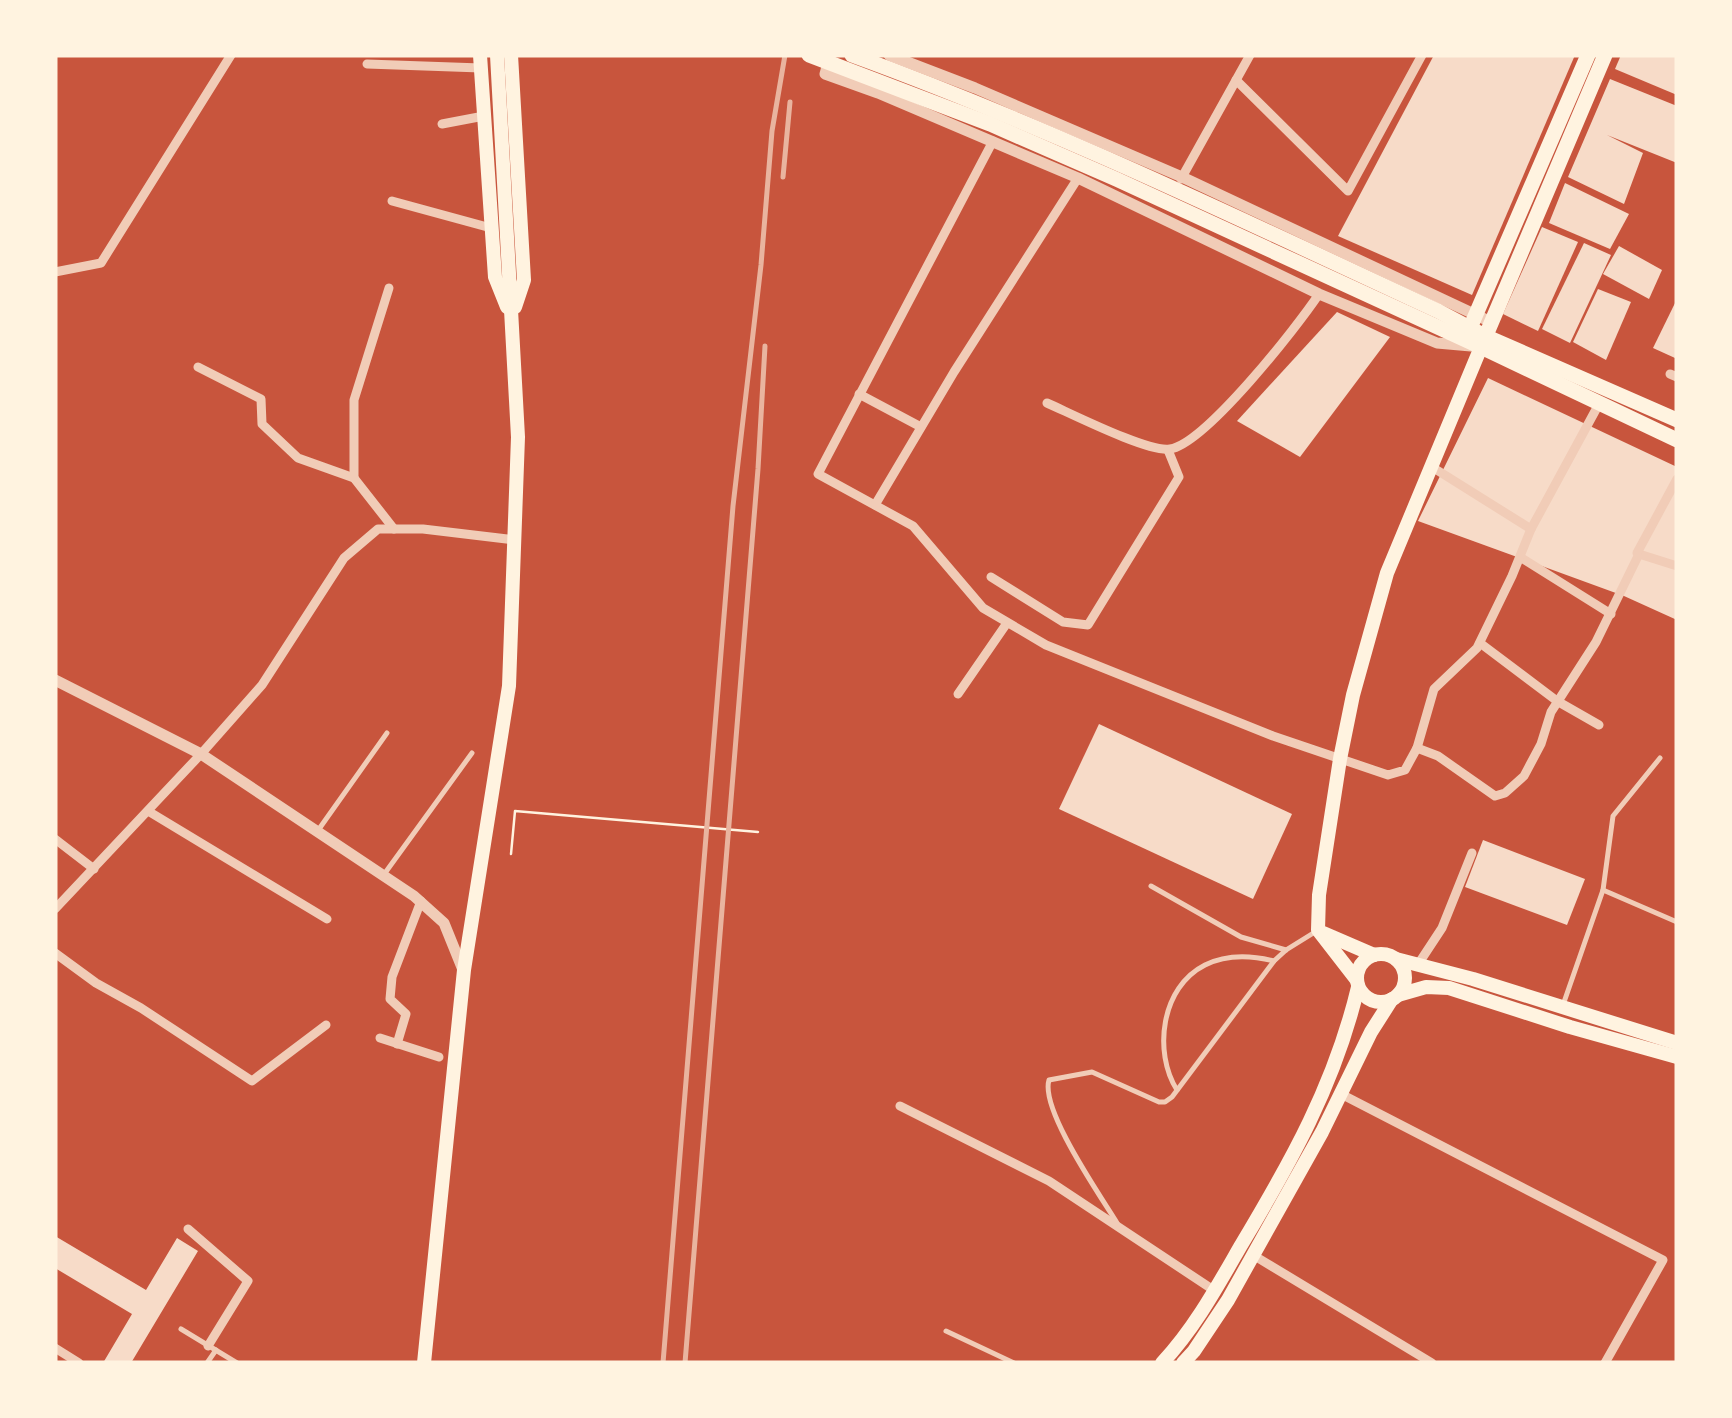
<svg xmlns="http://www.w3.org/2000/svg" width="1732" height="1418" font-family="Literata,serif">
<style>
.building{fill:#f7dbc8}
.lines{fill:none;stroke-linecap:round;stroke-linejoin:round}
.path{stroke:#fff3e0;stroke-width:2.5}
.service{stroke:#f1ccb7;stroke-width:5}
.minor{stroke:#f1ccb7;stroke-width:9}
.tertiary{stroke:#f1ccb7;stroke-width:11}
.secondary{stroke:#fff3e0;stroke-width:14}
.primary{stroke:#fff3e0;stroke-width:15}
.trunk{stroke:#fff3e0;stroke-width:15}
.rail{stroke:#e9b49f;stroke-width:5}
</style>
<rect width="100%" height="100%" fill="#c8553d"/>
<g class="building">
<polygon points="1434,55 1575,55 1472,295 1338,236"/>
<polygon points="1621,55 1677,55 1677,95 1615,69"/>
<polygon points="1610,79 1677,106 1677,163 1607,135 1643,153 1624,204 1568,177"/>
<polygon points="1565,183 1629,214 1610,249 1549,223"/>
<polygon points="1542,227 1578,242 1538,331 1503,314"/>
<polygon points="1584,243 1611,255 1570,343 1542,329"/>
<polygon points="1619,246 1662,270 1649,299 1603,274"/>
<polygon points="1598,289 1631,302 1606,360 1573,342"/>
<polygon points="1677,299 1677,353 1675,358 1653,348"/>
<polygon points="1337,312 1390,337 1300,457 1237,421"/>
<polygon points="1488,378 1677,467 1677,620 1624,596 1418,521"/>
<polygon points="1099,724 1292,814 1253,899 1059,809"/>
<polygon points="1483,840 1585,879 1567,925 1465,887"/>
<polygon points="55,1236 146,1290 177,1238 198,1251 131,1363 103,1363 132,1314 55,1268"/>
</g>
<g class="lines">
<polyline class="path" points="511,854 515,811 758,832"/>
<g class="service">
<polyline points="319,829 387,733"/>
<polyline points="385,873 472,753"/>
<polyline points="1151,886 1241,937 1286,950"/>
<polyline points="1603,890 1677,922"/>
<polyline points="1563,1005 1603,890 1613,816 1660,758"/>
<path d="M1177,1090C1153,1052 1161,987 1205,965C1227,954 1250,955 1274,961"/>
<path d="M1117,1223C1100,1195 1040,1109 1049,1080L1092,1072L1159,1102H1165L1172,1097L1274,961L1286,950L1315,932"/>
<polyline points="181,1329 237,1363"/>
<polyline points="946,1331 1014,1363"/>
<polyline points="207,1363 216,1350"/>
</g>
<g class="minor">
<polyline points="367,64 481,68"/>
<polyline points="1236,80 1348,191 1422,55"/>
<polyline points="442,124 484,116"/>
<polyline points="993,141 818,474 913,526 983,608 1046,645 1273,736 1388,775 1405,770 1417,748 1438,756 1495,796 1505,793 1524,776 1541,744 1551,712 1596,642 1639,554 1677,566"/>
<polyline points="1181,179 1250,55"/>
<polyline points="392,201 491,228"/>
<polyline points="55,272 101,263 231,55"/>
<polyline points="198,367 261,399 262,424 298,458 354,478 394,529"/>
<polyline points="1670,374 1677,377"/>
<polyline points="859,394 921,427"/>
<path d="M1047,403C1070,413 1149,453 1170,449C1205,444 1297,327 1319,294"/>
<polyline points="1432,467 1531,529"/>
<polyline points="354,478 354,400 389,288"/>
<polyline points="875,505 954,372 1078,178"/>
<polyline points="1637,553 1677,479"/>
<polyline points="1520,557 1611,614"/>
<polyline points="991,577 1063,622 1088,625 1179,477 1168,450"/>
<polyline points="1480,643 1557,701 1599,725"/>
<polyline points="958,694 1007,623"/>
<polyline points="1417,748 1434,689 1477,648 1512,576 1531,529 1600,402"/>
<polyline points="148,811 327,919"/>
<polyline points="55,839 94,869"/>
<polyline points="55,909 201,754 262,685 344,558 378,529 423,529 515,540"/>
<polyline points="55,953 96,983 141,1008 252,1081 326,1025"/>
<polyline points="1417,966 1442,928 1472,853"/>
<polyline points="380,1038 439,1057"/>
<polyline points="397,1044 406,1014 390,999 392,977 421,901"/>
<polyline points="1341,1094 1663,1260 1605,1363"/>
<polyline points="900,1106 1049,1181 1215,1291"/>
<polyline points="188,1229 248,1281 208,1346"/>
<polyline points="1253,1255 1432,1363"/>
<polyline points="55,1348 79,1363"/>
</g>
<g class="tertiary">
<polyline points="889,55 975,88 1182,177 1491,322"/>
<polyline points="830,56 825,74 878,93 1078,178 1319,294 1437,343 1471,346"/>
<polyline points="55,680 201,754 414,896 444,923 463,970"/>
</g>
<g class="secondary">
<polyline points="480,55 495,277 507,307"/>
<polyline points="511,55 524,280 515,307"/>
<polyline points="1323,933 1374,955"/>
<circle cx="1381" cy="978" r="24"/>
<polyline points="1396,959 1473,979 1677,1043"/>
<polyline points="1356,979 1318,930 1319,895 1340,759 1353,695 1387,573 1481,347"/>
<polyline points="1398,995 1426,987 1449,988 1570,1027 1677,1057"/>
<polyline points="424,1363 464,970 509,686 518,437 497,55"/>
<path d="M1162,1363C1194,1329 1217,1287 1240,1247C1291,1162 1335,1084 1358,987"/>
<polyline points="1183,1363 1194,1351 1228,1300 1322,1132 1371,1032 1392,999"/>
</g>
<g class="primary">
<polyline points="1485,336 1677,420"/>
<polyline points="1481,347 1677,440"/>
</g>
<g class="trunk">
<polyline points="809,55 990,124 1116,179 1481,347 1605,55"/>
<path d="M852,55C1052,128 1244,221 1438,311L1485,336"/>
<polyline points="1470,328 1588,55"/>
</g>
<g class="rail">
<polyline points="783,177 790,102"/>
<polyline points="663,1363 733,506 761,265 772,131 785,55"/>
<polyline points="685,1363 758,469 765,346"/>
</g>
</g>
<rect width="1732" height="1418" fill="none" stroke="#fff3e0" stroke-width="115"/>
</svg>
